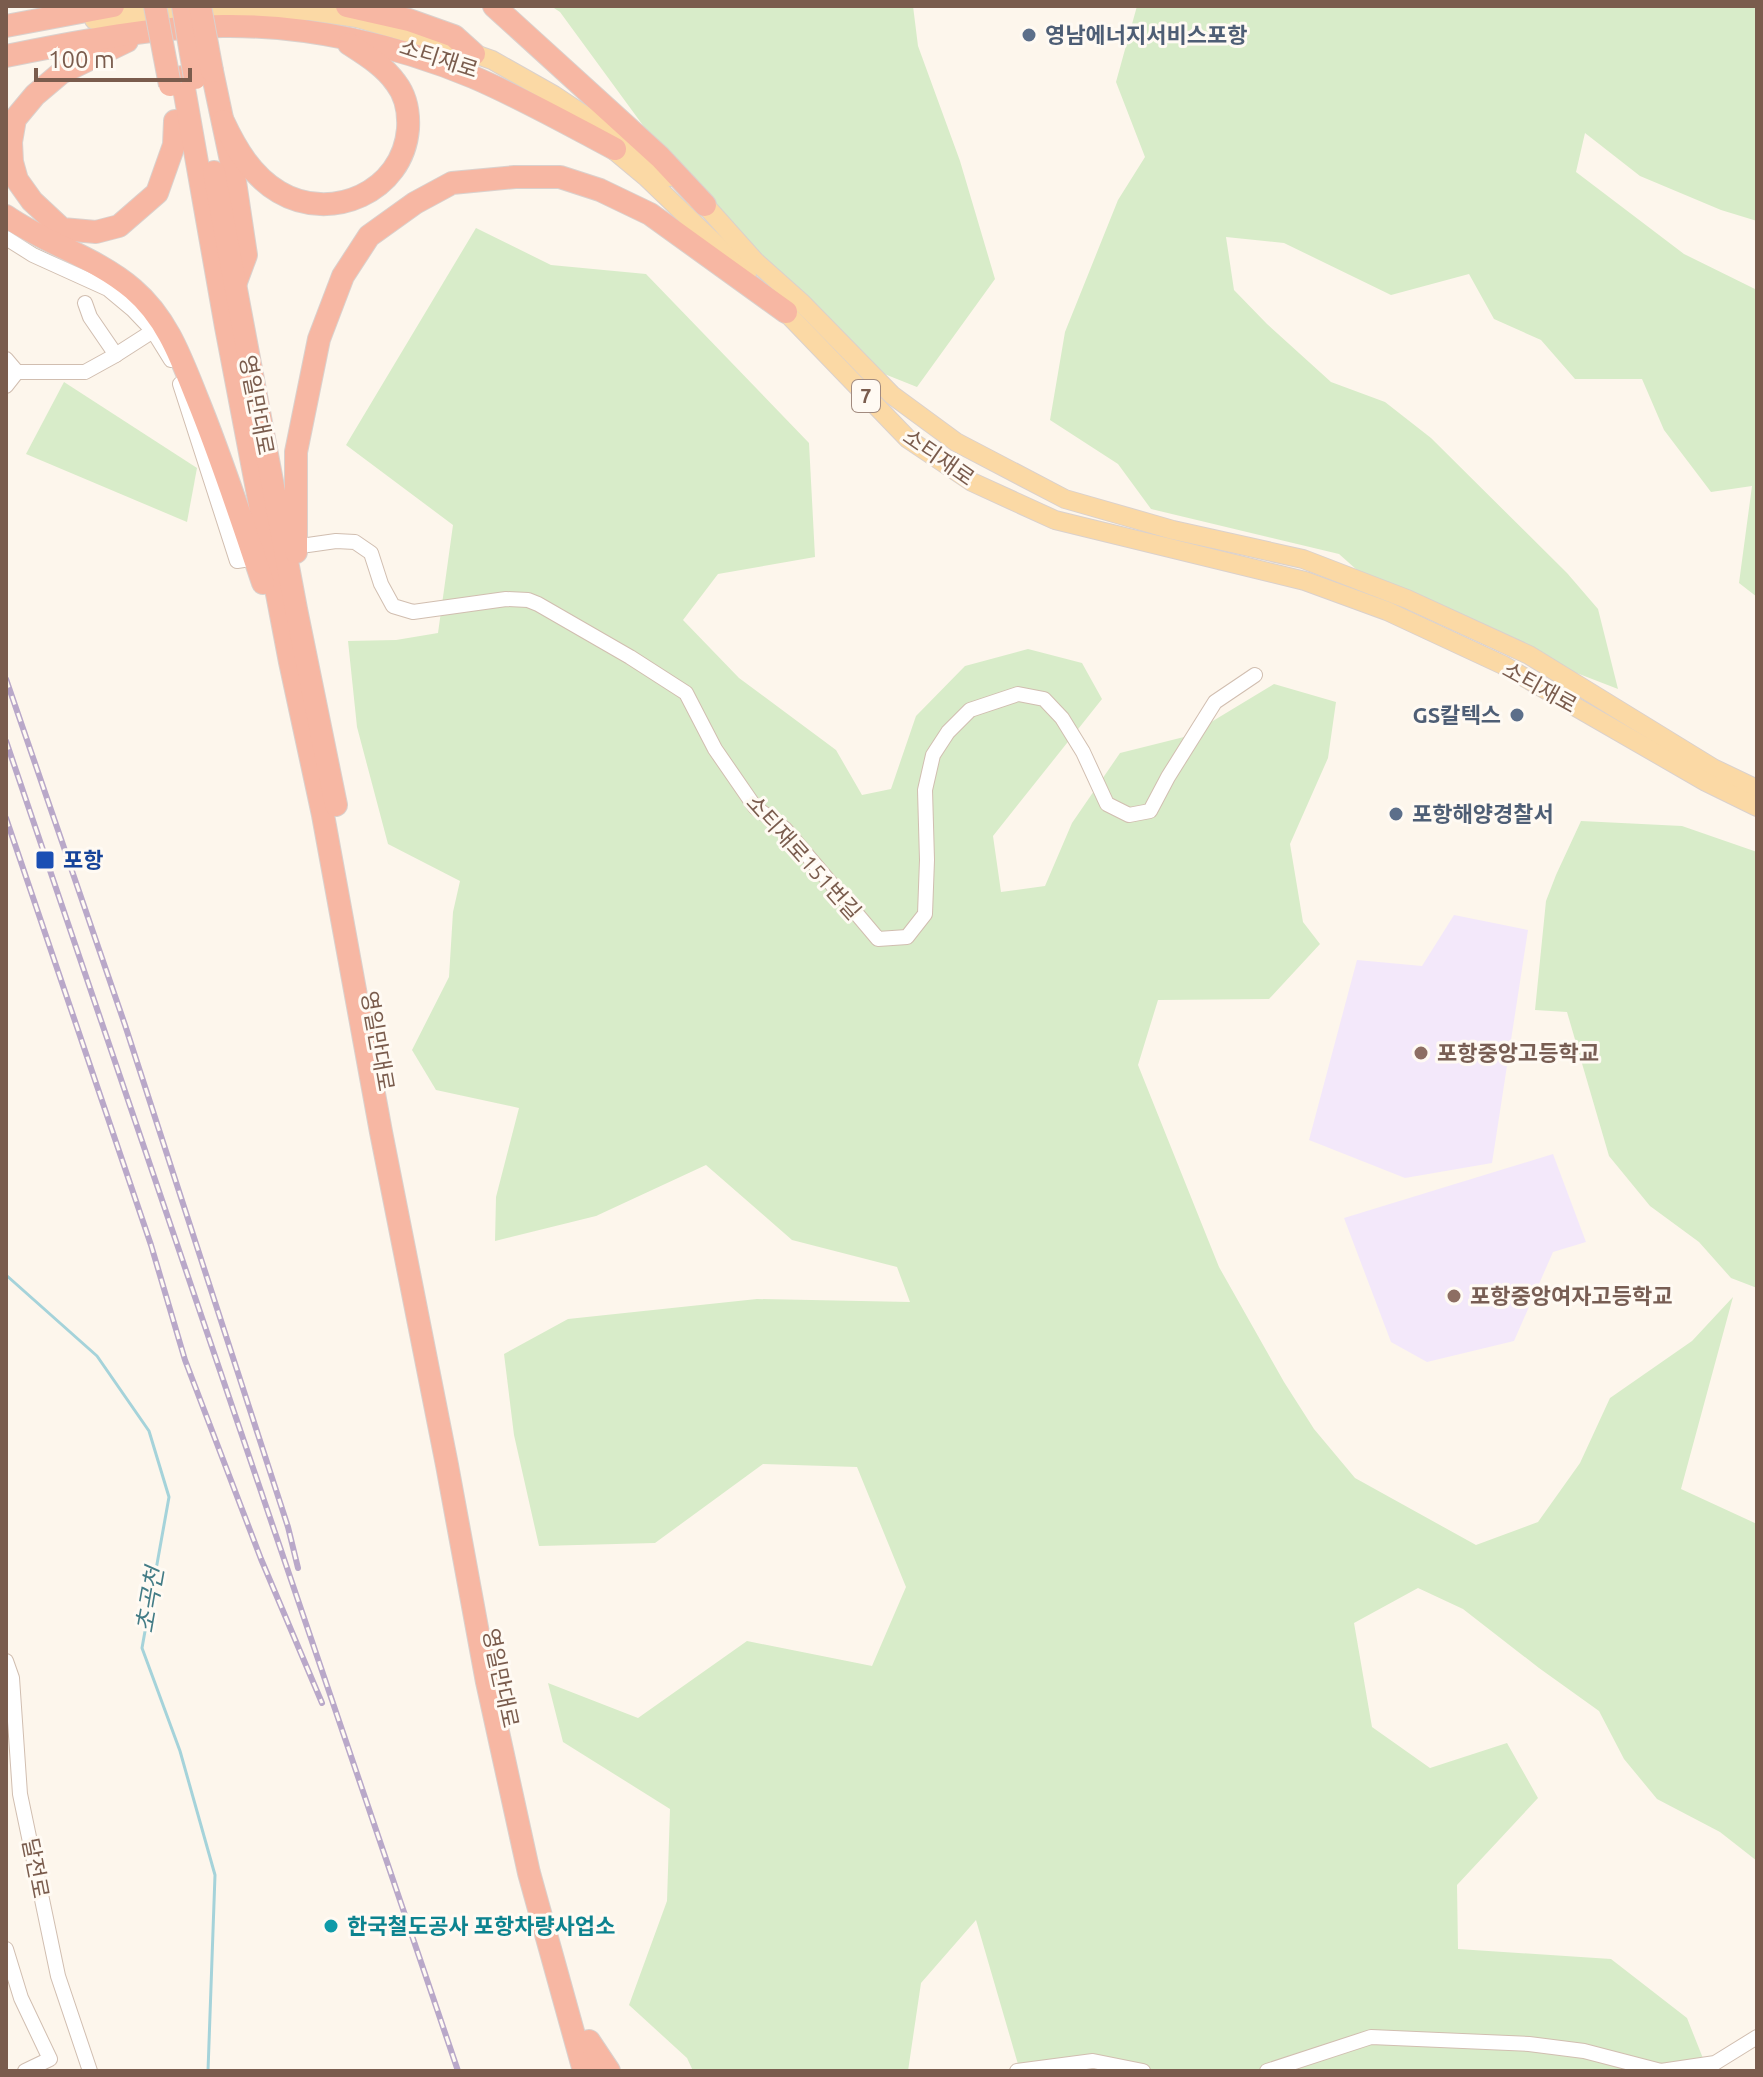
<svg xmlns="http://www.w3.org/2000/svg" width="1763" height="2077" font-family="Ubuntu,'Noto Sans KR',sans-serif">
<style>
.education{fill:#f3e8fa}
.green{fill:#d8ecc9}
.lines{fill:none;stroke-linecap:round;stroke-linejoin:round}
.stream{stroke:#a5d3da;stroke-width:3}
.minor-casing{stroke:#d1beb0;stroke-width:16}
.major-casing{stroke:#dad1cd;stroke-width:20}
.highway-casing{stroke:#dad1cd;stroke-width:24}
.minor{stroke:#fff;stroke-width:14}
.major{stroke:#fbd9a5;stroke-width:18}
.highway{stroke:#f7b7a3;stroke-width:22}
.rail-casing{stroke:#b9a8c9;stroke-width:6}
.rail{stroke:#fffaf3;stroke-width:3;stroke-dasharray:9;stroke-linecap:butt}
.highway-bridge-casing{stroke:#dad1cd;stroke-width:24;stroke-linecap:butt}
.highway-bridge{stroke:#f7b7a3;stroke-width:22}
.service-dot{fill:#5c6f8a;stroke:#fffaf3;stroke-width:3}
.transit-dot{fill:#1a4fb4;stroke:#fffaf3;stroke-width:3}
.education-dot{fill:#8d6e63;stroke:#fffaf3;stroke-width:3}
.culture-dot{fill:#0f9aa8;stroke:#fffaf3;stroke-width:3}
.labels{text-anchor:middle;stroke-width:6;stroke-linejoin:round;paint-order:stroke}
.shield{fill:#fffaf3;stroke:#a28b7f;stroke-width:2}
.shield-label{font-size:20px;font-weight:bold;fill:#7a5c4d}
.service-label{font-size:22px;font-weight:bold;fill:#4e5e75;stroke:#fffaf3;text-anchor:start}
.street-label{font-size:22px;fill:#7a5c4d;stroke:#fffaf3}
.transit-label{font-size:22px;font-weight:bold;fill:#164399;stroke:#fffaf3;text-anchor:start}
.education-label{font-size:22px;font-weight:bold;fill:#785e54;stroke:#fffaf3;text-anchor:start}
.culture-label{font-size:22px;font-weight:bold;fill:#0d838f;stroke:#fffaf3;text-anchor:start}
.water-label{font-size:24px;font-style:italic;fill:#437c86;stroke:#fffaf3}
</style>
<rect width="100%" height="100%" fill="#fdf6ec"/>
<g class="education">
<polygon points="1454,915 1528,930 1492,1163 1405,1178 1309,1140 1357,960 1422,966"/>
<polygon points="1553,1154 1586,1242 1553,1252 1514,1341 1427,1362 1391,1342 1344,1218"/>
</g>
<g class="green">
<polygon points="551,6 913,6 918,46 960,161 995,279 917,387 872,369 680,176 560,12"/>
<polygon points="1137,6 1757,6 1757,221 1721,210 1640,176 1585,133 1576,172 1684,254 1757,290 1757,597 1739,583 1752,486 1711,492 1664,430 1642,379 1575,379 1541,340 1494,319 1469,274 1391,295 1284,243 1226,237 1234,290 1267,324 1331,382 1385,402 1431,438 1567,573 1598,609 1618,689 1393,602 1339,554 1151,509 1118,464 1050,420 1065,332 1118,200 1145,157 1116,82"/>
<polygon points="476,228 551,265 646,274 809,443 815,557 718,574 683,620 739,678 836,750 862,795 891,789 916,716 965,666 1028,649 1082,663 1102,699 993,836 1001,892 1045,886 1072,823 1120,753 1188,736 1274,684 1336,702 1328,758 1290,844 1303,922 1320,944 1269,999 1158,1000 1138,1065 1219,1267 1284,1382 1314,1429 1355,1478 1476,1545 1538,1522 1580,1463 1610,1398 1692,1341 1733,1297 1681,1489 1757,1524 1757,1861 1720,1832 1657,1799 1624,1759 1599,1711 1539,1668 1463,1609 1418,1588 1354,1623 1372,1727 1430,1768 1507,1743 1538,1798 1457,1885 1458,1949 1611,1959 1687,2018 1708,2071 1020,2071 976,1920 921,1983 908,2071 693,2071 687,2058 629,2005 667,1901 670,1809 563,1742 548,1683 638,1718 747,1641 872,1666 906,1587 857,1467 763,1464 655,1543 539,1546 514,1435 504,1354 568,1319 757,1299 910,1302 897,1267 792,1240 706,1165 596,1216 495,1241 496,1197 519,1108 436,1090 412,1050 449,977 453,912 460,881 388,844 357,727 348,641 396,640 438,633 453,525 346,445"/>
<polygon points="64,382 197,468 187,522 26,454"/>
<polygon points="1581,821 1682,826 1757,852 1757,1288 1731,1278 1699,1242 1650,1206 1609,1156 1567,1012 1535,1010 1546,901 1556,875"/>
</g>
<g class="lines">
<polyline class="stream" points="6,1275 97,1356 149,1431 169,1497 142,1648 180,1751 215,1875 208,2071"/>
<defs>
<g id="minor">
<polyline points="6,238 33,255 108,289 132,309 153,331 171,360"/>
<polyline points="85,303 90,317 116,355"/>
<polyline points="6,359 17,372 85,372 114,356 153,331"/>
<polyline points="180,384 237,561 250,559"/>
<polyline points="6,386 17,372"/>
<polyline points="308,545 336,541 355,542 371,553 381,584 393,606 413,612 506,599 528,600 538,604 630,657 686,693 715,749 755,807 785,829 878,939 907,937 925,914 927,860 925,790 933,755 948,732 970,710 1018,694 1044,699 1062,718 1083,752 1107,804 1129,815 1150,811 1168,777 1215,702 1255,675"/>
<polyline points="6,1661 12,1678 20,1794 58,1976 90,2071"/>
<polyline points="6,1949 21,1998 50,2059 25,2071"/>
<polyline points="1017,2071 1093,2061 1143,2071"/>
<polyline points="1267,2071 1371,2037 1529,2044 1584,2051 1661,2071 1715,2063 1757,2037"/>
</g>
<g id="major">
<polyline points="94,20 198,7 239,10 310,11 357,18 441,42 492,60 554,95 608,131 669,177"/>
<polyline points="604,142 646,177 747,274"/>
<polyline points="695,198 705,205 755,261 802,303 892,395 956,442 1065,499 1173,530 1303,559 1407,599 1529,655 1713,768 1757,789"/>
<polyline points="777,303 908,439 972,482 1055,520 1305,581 1387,611 1503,665 1706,782 1757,807"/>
</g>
<g id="highway">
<polyline points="347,6 409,20 454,36 474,54"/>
<polyline points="494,6 660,157 705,205"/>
<polyline points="6,26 113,6"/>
<polyline points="127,41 61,73 35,95 15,119 11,142 12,162 17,180 32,201 62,229 96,232 119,226 157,193 174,145 175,121"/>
<path d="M6,56C77,42 150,27 223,26C308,25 396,45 473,77C522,98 568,124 615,149"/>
<polyline points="212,71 234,175 246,255 236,282"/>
<polyline points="182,77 226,327 290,662 323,815 381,1132 447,1465 487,1682 529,1873 584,2071"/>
<path d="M223,121C236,149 252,176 279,192C331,223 403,192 408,129C409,113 406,96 396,83C384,66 366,55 349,44"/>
<polyline points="214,172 296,609 336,805"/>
<path d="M6,216C46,244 96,257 133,289C167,318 181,358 197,398C222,459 242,521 263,583"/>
<polyline points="296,552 296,452 319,339 343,276 369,236 415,203 452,183 515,177 560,177 600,190 650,214 786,312"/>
<polyline points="589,2041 609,2071"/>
</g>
</defs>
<use href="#minor" class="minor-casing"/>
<use href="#major" class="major-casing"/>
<use href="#highway" class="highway-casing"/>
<use href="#minor" class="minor"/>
<use href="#major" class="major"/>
<use href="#highway" class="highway"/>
<defs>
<g id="rail">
<polyline points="6,679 125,1025 288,1527 298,1568"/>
<polyline points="6,741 458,2071"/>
<polyline points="6,818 151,1245 185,1360 261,1559 322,1703"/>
</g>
</defs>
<use href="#rail" class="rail-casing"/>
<use href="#rail" class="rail"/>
<defs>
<g id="highway-bridge">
<polyline points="155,6 170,85"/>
<polyline points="183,6 195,78"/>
<polyline points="200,6 212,71"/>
</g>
</defs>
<use href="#highway-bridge" class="highway-bridge-casing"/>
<use href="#highway-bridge" class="highway-bridge"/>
</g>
<g class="service-dot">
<circle cx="1029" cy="35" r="8"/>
<circle cx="1517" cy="715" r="8"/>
<circle cx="1396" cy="814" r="8"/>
</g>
<rect class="transit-dot" x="35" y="850" width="20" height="20" rx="4"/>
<g class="education-dot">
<circle cx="1421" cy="1053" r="8"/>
<circle cx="1454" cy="1296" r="8"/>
</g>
<circle class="culture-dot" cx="331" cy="1926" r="8"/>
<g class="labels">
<rect class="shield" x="852" y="380" width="28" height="32" rx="6"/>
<g class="shield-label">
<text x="866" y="403">7</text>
</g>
<g class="service-label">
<text x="1045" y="43">영남에너지서비스포항</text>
<text x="1501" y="723" text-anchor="end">GS칼텍스</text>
<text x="1412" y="822">포항해양경찰서</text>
</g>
<g class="street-label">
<text transform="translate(439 58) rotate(18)" y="8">소티재로</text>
<text transform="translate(257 405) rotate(79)" y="8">영일만대로</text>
<text transform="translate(939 457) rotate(35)" y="8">소티재로</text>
<text transform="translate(1540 687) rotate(29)" y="8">소티재로</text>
<text transform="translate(804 857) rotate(48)" y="8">소티재로151번길</text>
<text transform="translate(378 1041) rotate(80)" y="8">영일만대로</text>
<text transform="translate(501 1678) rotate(78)" y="8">영일만대로</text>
<text transform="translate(36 1868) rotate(79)" y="8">달전로</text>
</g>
<g class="transit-label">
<text x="63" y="868">포항</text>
</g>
<g class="education-label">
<text x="1437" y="1061">포항중앙고등학교</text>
<text x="1470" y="1304">포항중앙여자고등학교</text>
</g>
<g class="culture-label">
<text x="347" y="1934">한국철도공사 포항차량사업소</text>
</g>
<g class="water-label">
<text transform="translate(150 1600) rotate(-80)" y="8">초곡천</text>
</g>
</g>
<rect width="1763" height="2077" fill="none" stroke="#7a5c4d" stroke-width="16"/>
<path d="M36 68v12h154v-12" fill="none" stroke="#7a5c4d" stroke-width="4"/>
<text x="48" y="68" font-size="24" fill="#7a5c4d" stroke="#fffaf3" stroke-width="6" paint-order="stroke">100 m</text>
</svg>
